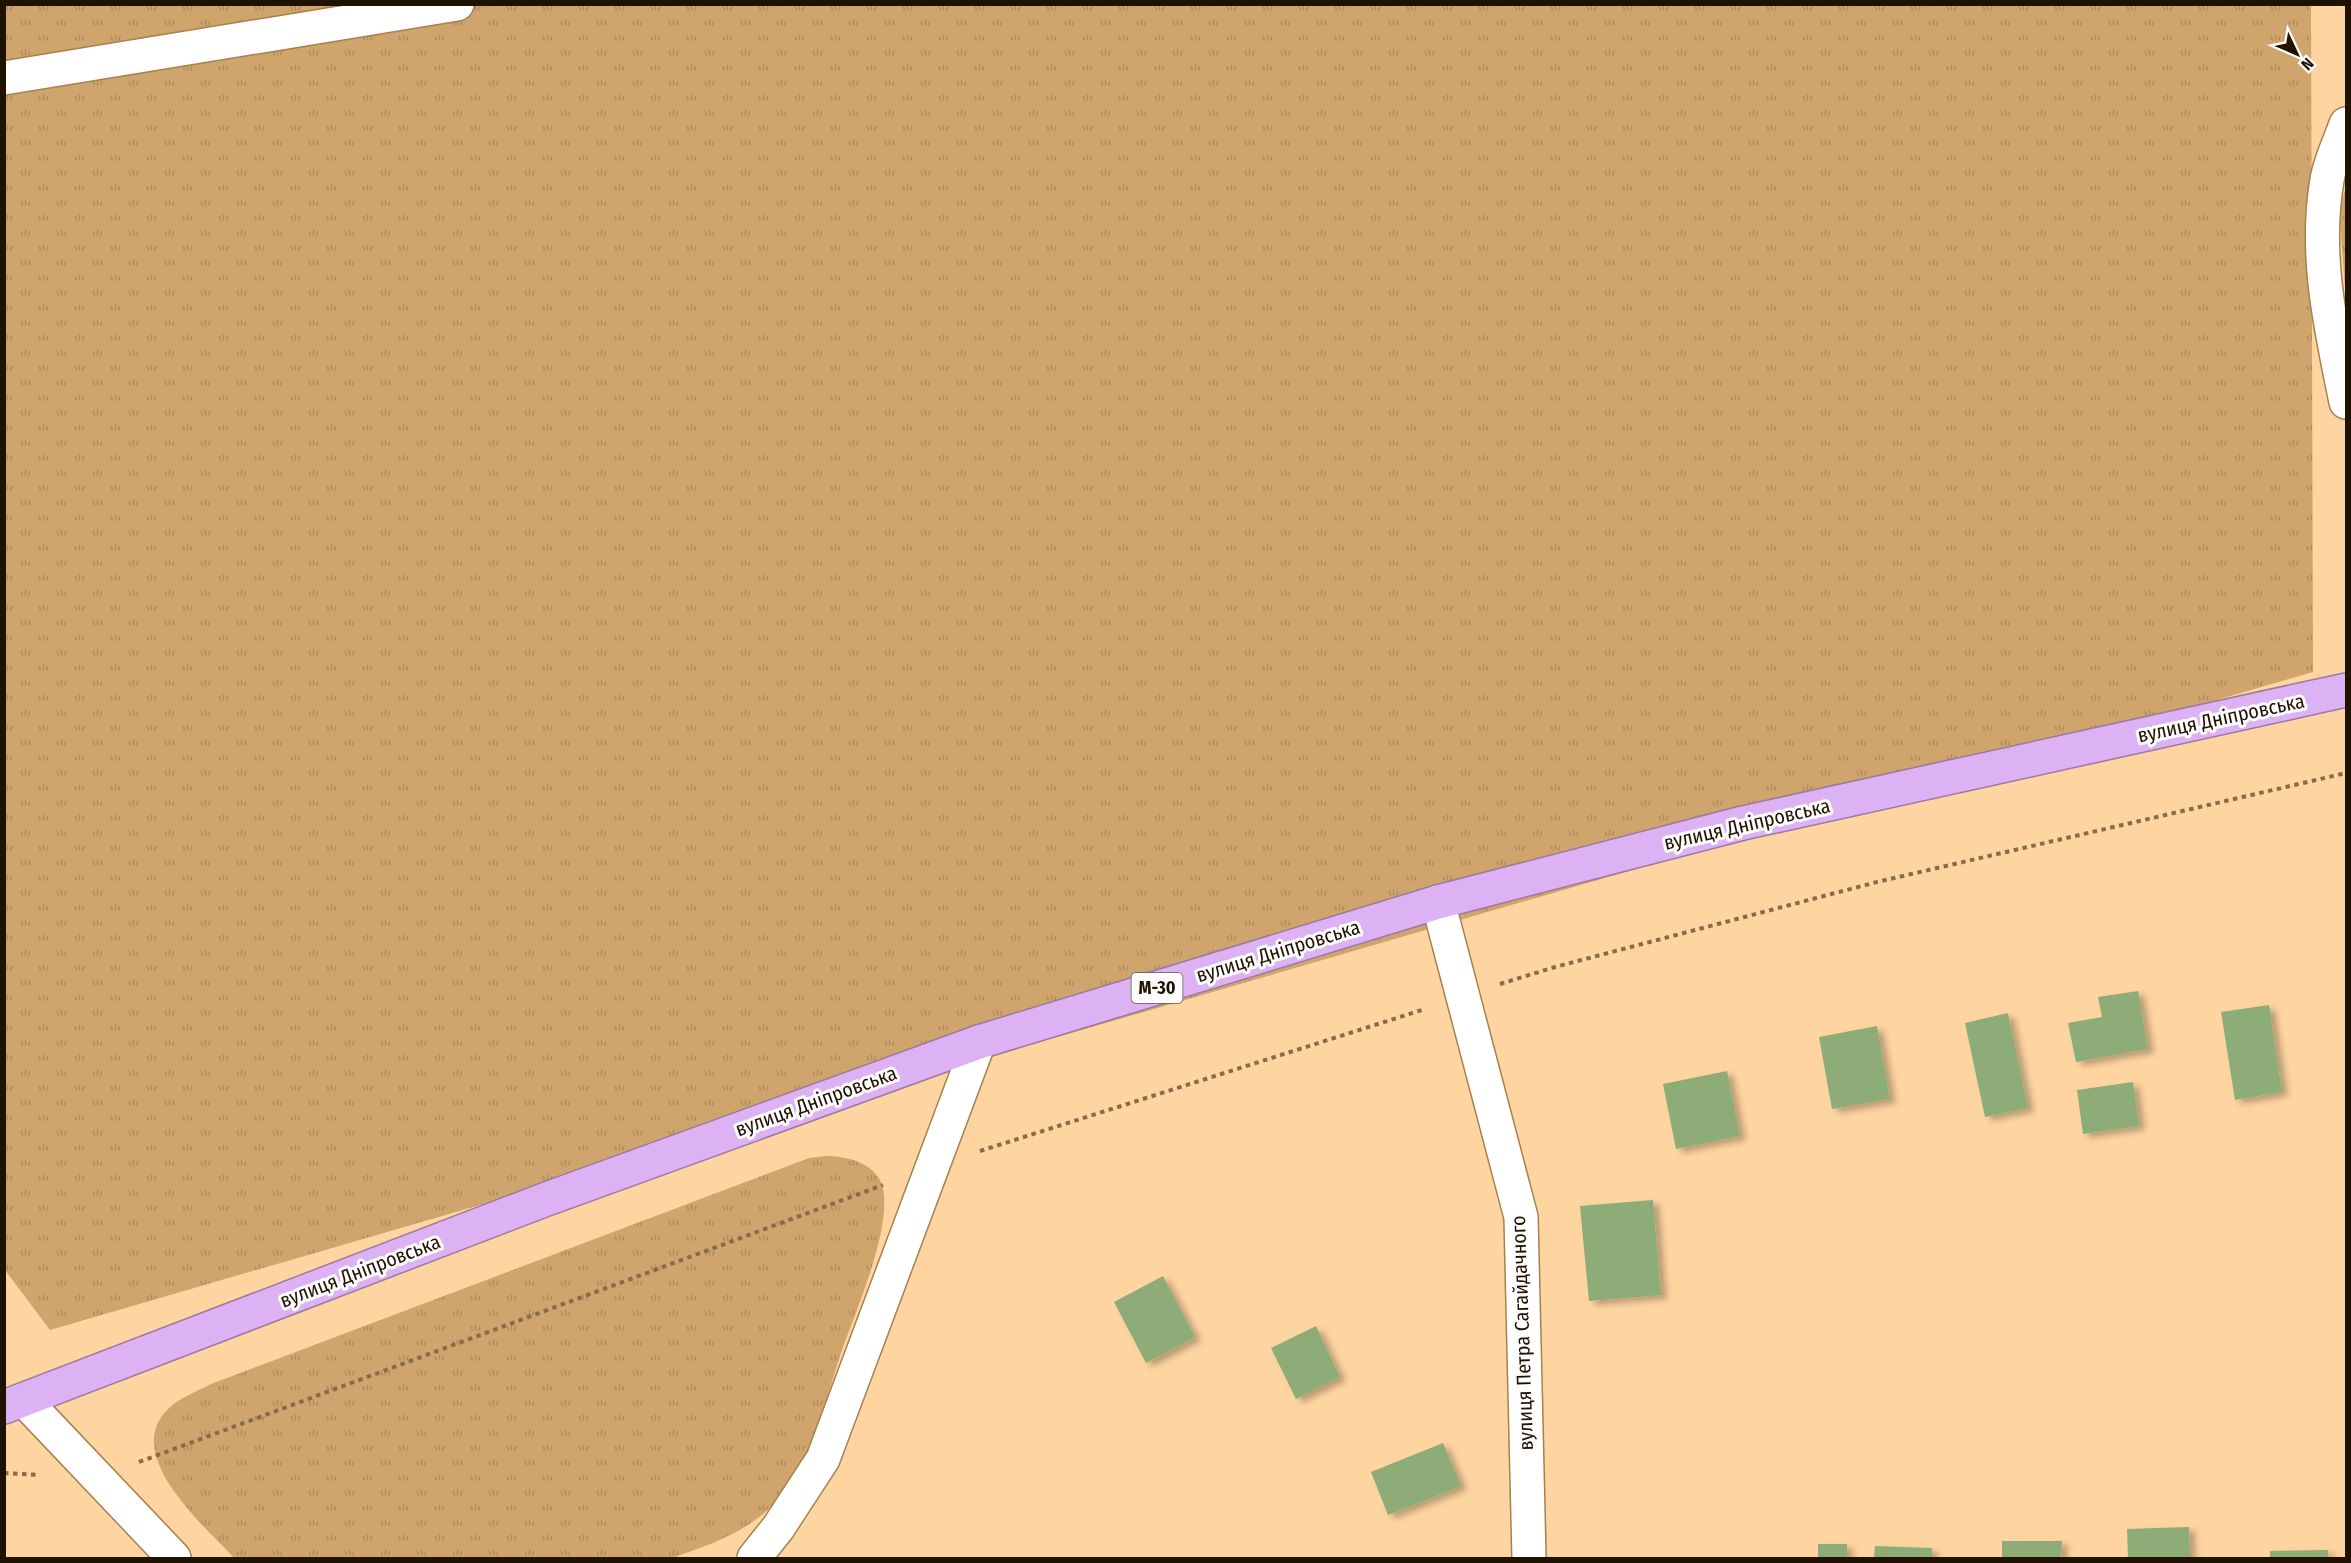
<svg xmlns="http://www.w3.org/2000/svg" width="2351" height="1563" font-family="'Fira Sans Condensed',sans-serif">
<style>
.grass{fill:url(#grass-tufts)}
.building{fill:#8dac77;filter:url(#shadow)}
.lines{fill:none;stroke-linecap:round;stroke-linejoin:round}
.minor-casing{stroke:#a7804e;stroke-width:36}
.highway-casing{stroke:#9a7a9f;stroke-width:36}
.path{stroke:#866c4a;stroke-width:4;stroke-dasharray:4.5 4.5;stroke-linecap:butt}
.minor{stroke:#fff;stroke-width:33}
.highway{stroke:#dcb2f5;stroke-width:33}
.labels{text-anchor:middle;stroke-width:6;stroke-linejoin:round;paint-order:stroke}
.shield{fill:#fdfdfd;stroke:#62584c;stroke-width:1.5}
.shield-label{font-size:18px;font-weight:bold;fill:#201200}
.street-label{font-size:20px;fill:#201200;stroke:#fdfdfd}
</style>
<defs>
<pattern id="grass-tufts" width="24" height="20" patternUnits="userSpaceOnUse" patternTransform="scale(1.5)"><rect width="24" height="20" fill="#d0a46d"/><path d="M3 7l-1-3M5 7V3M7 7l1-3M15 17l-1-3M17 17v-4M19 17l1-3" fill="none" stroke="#b28c5d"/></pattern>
<filter id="shadow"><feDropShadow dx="6" dy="4" stdDeviation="3" flood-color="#0004"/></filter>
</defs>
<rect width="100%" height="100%" fill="#fed4a0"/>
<g class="grass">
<polygon points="5,5 2311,5 2313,672 50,1330 5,1270"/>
<polygon points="2346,187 2346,300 2339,209"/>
<path d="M825,1156C847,1156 878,1163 883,1189C892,1231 853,1317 839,1359C830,1387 822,1418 811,1445C802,1464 791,1484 778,1499C750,1532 711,1544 672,1558H234C205,1526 122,1456 167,1410C179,1398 197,1391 211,1384L809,1158Z"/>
</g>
<g class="building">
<polygon points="2138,991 2148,1049 2076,1062 2068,1023 2102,1017 2098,997"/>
<polygon points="2269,1005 2282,1092 2235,1100 2221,1012"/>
<polygon points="2008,1013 2028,1108 1985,1117 1965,1023"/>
<polygon points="1877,1026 1890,1099 1832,1109 1819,1037"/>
<polygon points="1727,1071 1740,1136 1676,1149 1663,1084"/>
<polygon points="2133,1082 2139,1126 2083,1134 2077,1090"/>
<polygon points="1653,1200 1661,1295 1589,1301 1580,1206"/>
<polygon points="1163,1276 1195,1337 1146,1363 1114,1302"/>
<polygon points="1316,1326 1340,1377 1296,1399 1271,1348"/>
<polygon points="1443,1443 1461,1486 1388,1515 1371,1472"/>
<polygon points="2189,1527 2190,1558 2128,1558 2127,1529"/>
<polygon points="2002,1541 2062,1541 2061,1558 2002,1558"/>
<rect x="1818" y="1544" width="29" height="14"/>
<polygon points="1875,1546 1932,1548 1932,1558 1874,1558"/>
<polygon points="2328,1550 2328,1558 2270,1558 2270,1551"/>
</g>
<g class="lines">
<defs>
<g id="minor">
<polyline points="4,78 457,4"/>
<path d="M2346,124C2340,142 2330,161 2327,180C2314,256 2331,328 2346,402"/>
<polyline points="1438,902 1521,1217 1529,1558"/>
<polyline points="24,1400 174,1558"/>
<polyline points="754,1558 778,1528 823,1459 979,1042"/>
</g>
<polyline id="highway" points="4,1407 544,1200 979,1042 1438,902 1743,823 2346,690"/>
</defs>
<use href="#minor" class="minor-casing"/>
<use href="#highway" class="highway-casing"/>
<g class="path">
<polyline points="1500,984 1555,967 1877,882 2346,773"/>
<polyline points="980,1151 1425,1009"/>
<polyline points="139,1462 883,1185"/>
<polyline points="4,1473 39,1475"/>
</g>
<use href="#minor" class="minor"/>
<use href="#highway" class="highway"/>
</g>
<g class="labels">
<rect class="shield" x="1131.5" y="973" width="51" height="30" rx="4.5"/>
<g class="shield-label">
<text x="1157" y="994">М-30</text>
</g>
<g class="street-label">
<text transform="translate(2221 718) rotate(-12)" y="7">вулиця Дніпровська</text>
<text transform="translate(1747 824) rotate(-13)" y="7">вулиця Дніпровська</text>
<text transform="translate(1278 951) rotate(-17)" y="7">вулиця Дніпровська</text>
<text transform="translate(816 1101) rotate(-20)" y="7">вулиця Дніпровська</text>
<text transform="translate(360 1271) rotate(-21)" y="7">вулиця Дніпровська</text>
<text transform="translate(1522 1333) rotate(-92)" y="7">вулиця Петра Сагайдачного</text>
</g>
</g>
<rect width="2351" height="1563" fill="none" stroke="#201200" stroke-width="12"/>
<g transform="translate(2297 54) rotate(134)" stroke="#fdfdfd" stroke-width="4.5" paint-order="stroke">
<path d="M0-4.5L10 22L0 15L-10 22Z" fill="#201200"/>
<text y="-9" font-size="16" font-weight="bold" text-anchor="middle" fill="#201200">N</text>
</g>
</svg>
